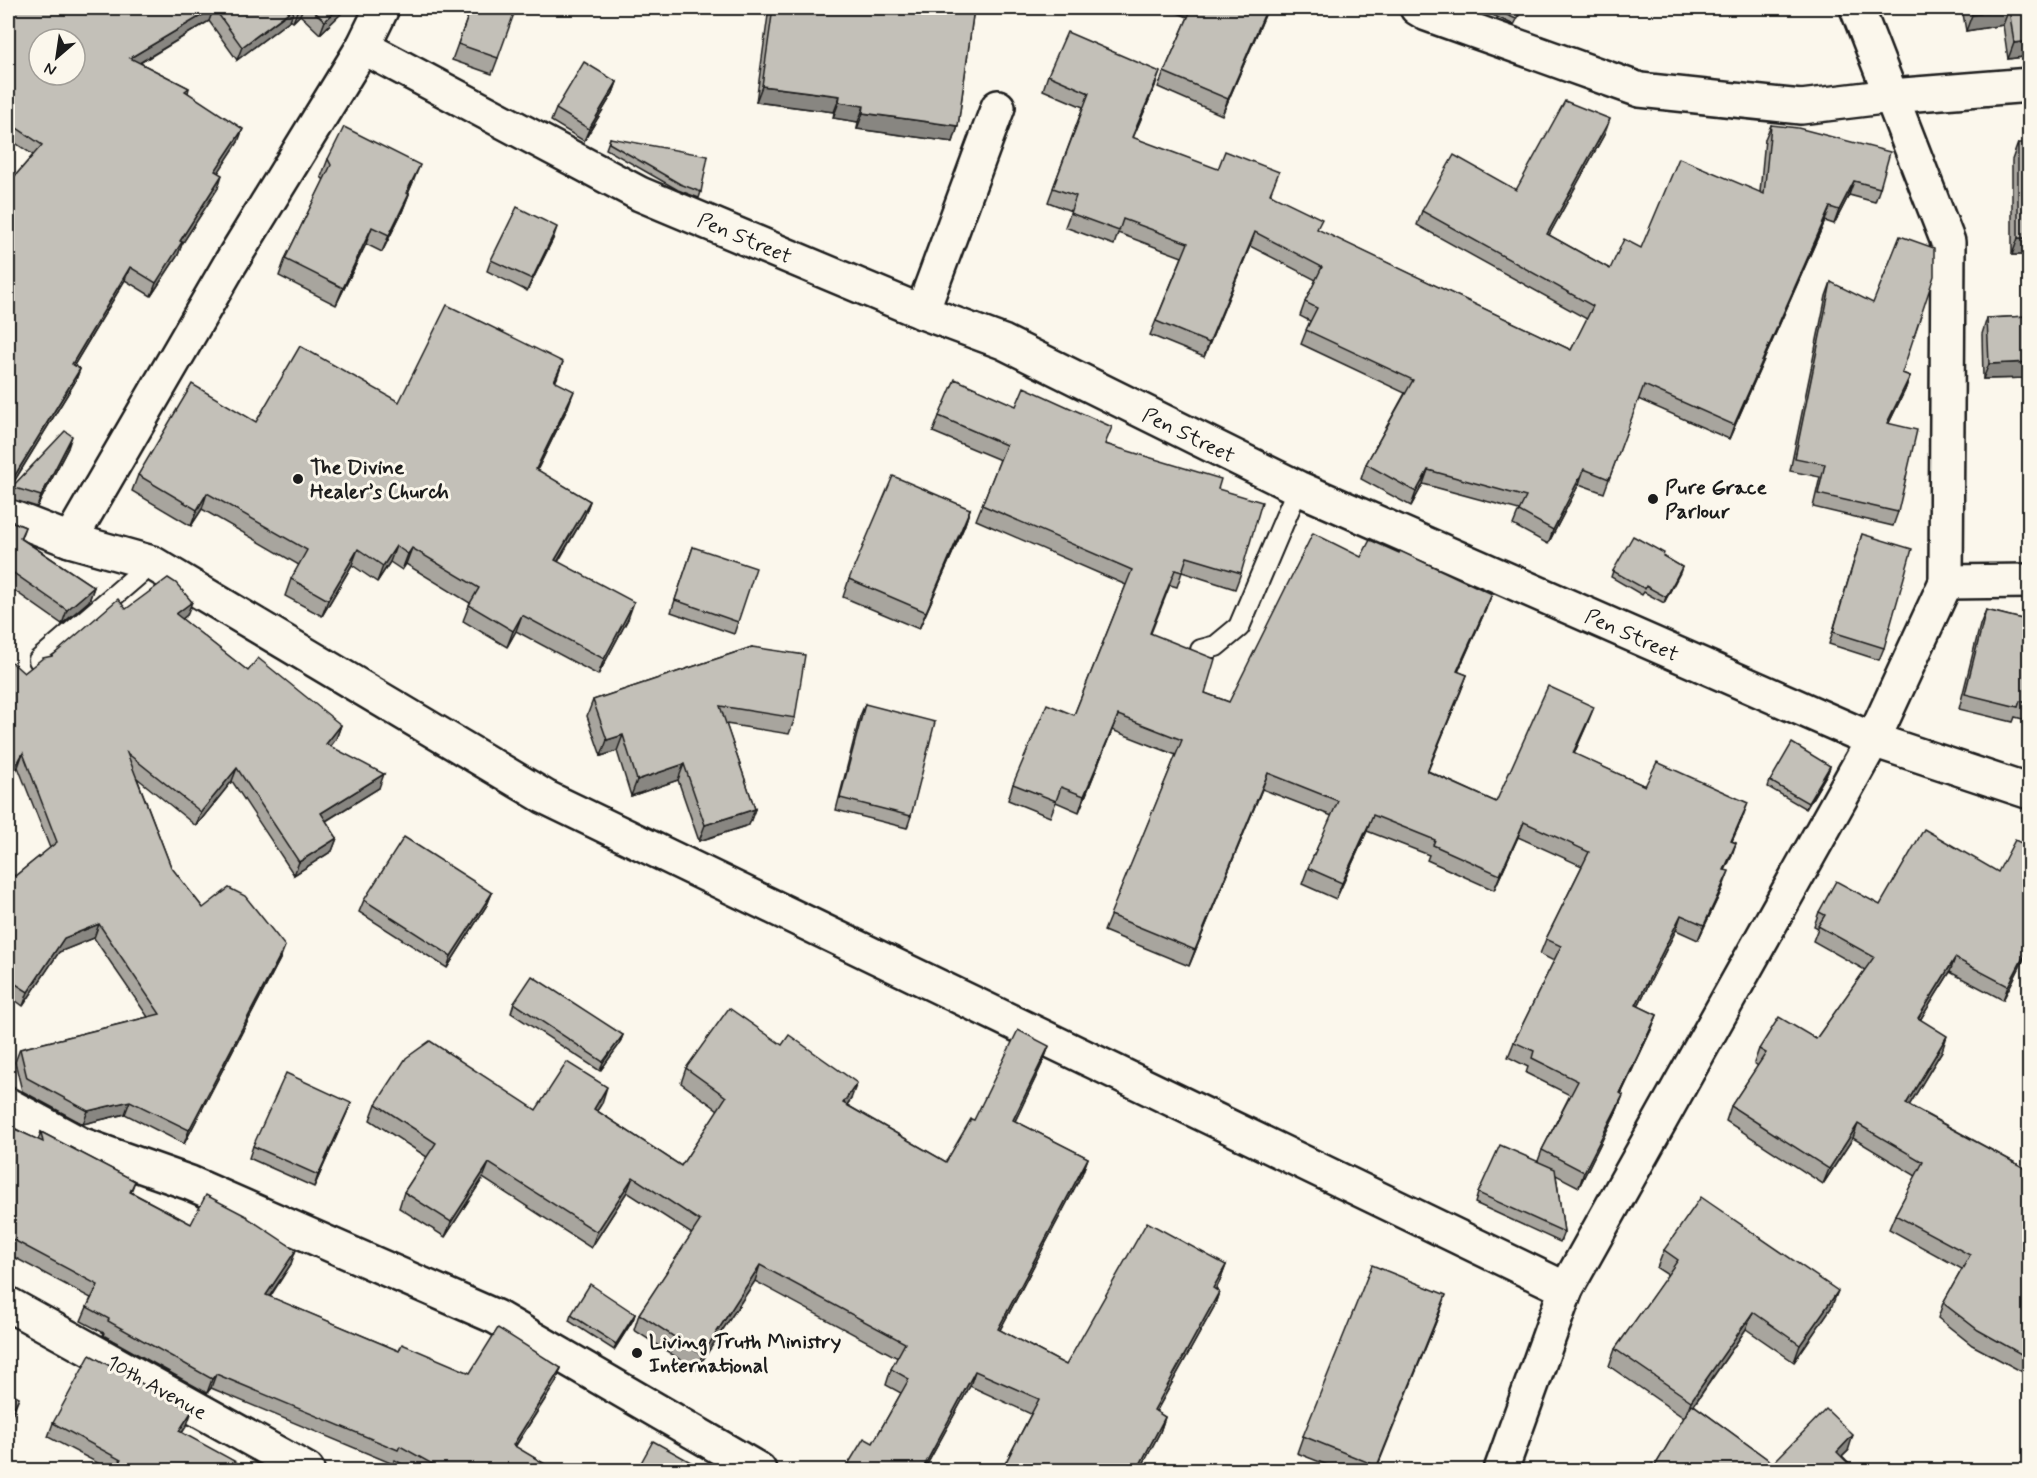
<svg xmlns="http://www.w3.org/2000/svg" width="2037" height="1478" font-family="Mynerve,sans-serif">
<style>
.lines{fill:none;stroke-linecap:round;stroke-linejoin:round}
.lane-casing{stroke:#1c1c1c;stroke-width:24}
.street-casing{stroke:#1c1c1c;stroke-width:38}
.lane{stroke:#fbf7ec;stroke-width:20}
.street{stroke:#fbf7ec;stroke-width:33}
.wall{fill:#a8a59e;stroke:#1c1c1c;stroke-width:1.5}
.shaded-wall{fill:#888681;stroke:#1c1c1c;stroke-width:1.5}
.building{fill:#c3c0b8;stroke:#1c1c1c;stroke-width:1.5;fill-rule:evenodd}
.poi-dot{fill:#1c1c1c;stroke:#fbf7ec;stroke-width:2}
.labels{text-anchor:middle;stroke-width:6;stroke-linejoin:round;paint-order:stroke}
.street-label{font-size:21px;fill:#1c1c1c;stroke:#fbf7ec}
.poi-label{font-size:21px;font-weight:bold;fill:#1c1c1c;stroke:#fbf7ec;text-anchor:start}
</style>
<rect width="100%" height="100%" fill="#fbf7ec"/>
<filter id="ink" filterUnits="userSpaceOnUse"><feTurbulence type="fractalNoise" baseFrequency=".0167" numOctaves="2"/><feDisplacementMap in="SourceGraphic" scale="12" xChannelSelector="R" yChannelSelector="G"/><feConvolveMatrix kernelMatrix="1 2 1 2 8 2 1 2 1" color-interpolation-filters="sRGB"/></filter>
<g filter="url(#ink)">
<g class="lines">
<defs>
<g id="lane">
<polyline points="1201,650 1216,646 1239,627 1298,488"/>
<polyline points="39,660 152,563"/>
</g>
<g id="street">
<polyline points="1417,8 1427,14 1640,90 1801,107 1891,96 2030,85"/>
<polyline points="363,47 640,194 922,312 1003,342 1298,488 1873,740 2030,792"/>
<polyline points="922,312 998,107"/>
<polyline points="8,516 70,540 152,563 545,797 1566,1289"/>
<polyline points="70,540 230,264 363,47 382,8"/>
<polyline points="1946,582 2030,581"/>
<polyline points="8,1105 80,1144 190,1183 496,1317 759,1470"/>
<polyline points="8,1304 307,1470"/>
<polyline points="1501,1470 1566,1289 1873,740 1946,582 1948,242 1857,8"/>
</g>
</defs>
<use href="#lane" class="lane-casing"/>
<use href="#street" class="street-casing"/>
<use href="#lane" class="lane"/>
<use href="#street" class="street"/>
</g>
<g class="wall">
<polygon points="8,8 347,8 320,34 300,15 293,22 290,20 237,60 209,21 140,63 189,88 188,93 238,142 218,172 218,188 182,244 178,255 151,296 125,280 74,365 80,369 75,382 10,488 8,486 8,184 33,155 8,138"/>
<polygon points="471,8 498,58 492,74 452,60"/>
<polygon points="769,8 974,8 958,126 953,142 857,129 858,122 833,118 834,112 756,102"/>
<polygon points="1165,8 1268,8 1222,115 1158,87 1164,72 1188,17"/>
<polygon points="1485,8 1523,8 1514,25 1484,11"/>
<polygon points="1962,8 2030,8 2030,56 2008,59 2003,25 1966,31"/>
<polygon points="1048,75 1155,86 1133,138 1271,194 1318,230 1571,350 1587,319 1417,225 1422,211 1516,190 1605,133 1549,235 1610,269 1641,248 1760,192 1765,139 1771,125 1880,188 1875,202 1849,195 1834,224 1825,221 1729,439 1638,399 1604,493 1579,484 1548,544 1513,525 1519,510 1423,484 1411,506 1361,479 1366,464 1405,393 1301,344 1310,321 1300,316 1305,302 1316,280 1250,246 1204,357 1150,335 1182,257 1118,233 1114,245 1065,227 1071,211 1048,202 1083,107 1043,90"/>
<polygon points="617,82 613,93 584,141 551,121 556,109"/>
<polygon points="610,138 701,192 699,198 678,190 606,149"/>
<polygon points="2018,143 2030,255 2012,255 2012,160"/>
<polygon points="328,159 413,182 408,194 409,194 402,212 382,252 366,244 336,305 279,276 285,259 324,180 321,177"/>
<polygon points="553,239 527,291 487,271 491,260"/>
<polygon points="1831,282 1902,373 1910,376 1905,390 1889,423 1898,512 1893,526 1813,507 1820,477 1790,471 1826,296"/>
<polygon points="2030,316 2030,378 1983,379 1982,334 1987,318"/>
<polygon points="557,378 555,382 568,407 537,470 590,501 584,517 558,562 628,619 598,675 516,631 507,647 463,621 470,603 406,564 402,570 390,562 377,582 352,565 322,616 285,596 291,579 299,565 202,509 191,526 132,491 138,475 256,422 399,402"/>
<polygon points="939,416 1106,444 1218,489 1241,573 1235,589 1182,572 1177,587 1170,585 1151,633 1205,693 1229,702 1361,557 1486,609 1458,672 1467,675 1428,771 1496,802 1588,722 1574,754 1645,786 1742,819 1732,841 1736,843 1725,870 1723,887 1698,940 1676,930 1638,1006 1657,1015 1651,1030 1621,1094 1623,1095 1617,1110 1579,1187 1556,1175 1564,1232 1560,1242 1475,1203 1478,1193 1538,1161 1542,1150 1570,1095 1526,1073 1528,1067 1508,1057 1514,1042 1554,961 1540,954 1546,939 1582,866 1518,837 1494,890 1427,860 1429,855 1367,831 1336,899 1302,884 1308,868 1332,816 1262,789 1189,966 1104,931 1176,755 1112,730 1079,812 1056,802 1050,817 1008,800 1013,784 1074,715 1126,585 976,520 1000,460 933,432"/>
<polygon points="68,448 37,507 8,498 12,487"/>
<polygon points="970,509 964,527 919,629 843,597 849,579"/>
<polygon points="8,520 25,527 21,538 94,587 89,601 62,624 8,586"/>
<polygon points="1862,534 1884,648 1879,660 1829,644"/>
<polygon points="693,547 738,622 734,634 671,612"/>
<polygon points="1663,556 1682,567 1664,603 1644,592 1642,595 1611,577 1613,571"/>
<polygon points="126,609 187,615 182,619 248,671 341,725 336,739 330,747 379,788 326,821 337,838 332,851 294,875 232,781 196,826 137,778 171,867 203,908 280,959 184,1144 125,1114 83,1124 22,1091 15,1062 20,1049 148,1017 94,938 59,952 23,1006 8,995 8,872 15,876 50,848 18,767 24,673"/>
<polygon points="1986,610 2030,621 2030,721 2015,717 2013,722 1959,709 1980,625"/>
<polygon points="752,647 795,718 789,734 726,724 755,809 749,825 699,841 678,780 631,796 617,751 601,756 587,716 593,700"/>
<polygon points="865,704 911,816 907,828 836,810 860,716"/>
<polygon points="1830,766 1828,772 1806,809 1768,787 1770,781"/>
<polygon points="492,893 487,905 447,968 359,912 364,900"/>
<polygon points="1880,905 2028,951 2003,1000 1950,972 1920,1020 1942,1051 1909,1105 2030,1171 2030,1376 1972,1345 1938,1318 1943,1303 1962,1269 1889,1229 1895,1215 1916,1176 1853,1138 1823,1184 1726,1121 1731,1106 1758,1066 1754,1063 1759,1049 1816,1039 1865,970 1813,941 1818,928 1814,926 1819,912"/>
<polygon points="514,1003 623,1035 619,1045 600,1071 511,1013"/>
<polygon points="1049,1046 1043,1062 1015,1121 1088,1158 1082,1174 1000,1330 1066,1365 1226,1265 1220,1281 1216,1289 1219,1292 1214,1307 1156,1412 1165,1417 1160,1432 1140,1470 1003,1470 1006,1462 1031,1414 970,1386 924,1470 845,1470 847,1466 873,1443 901,1393 886,1385 891,1369 898,1358 755,1281 696,1370 634,1330 639,1314 692,1234 627,1192 591,1248 483,1178 445,1237 399,1208 404,1192 427,1157 370,1120 376,1104 536,1110 602,1103 597,1111 681,1166 718,1110 681,1083 686,1068 851,1099 847,1105 946,1162 974,1120"/>
<polygon points="351,1103 314,1187 249,1158 253,1146"/>
<polygon points="8,1126 38,1140 41,1132 135,1181 131,1192 191,1224 248,1219 291,1264 270,1297 399,1351 470,1373 561,1368 556,1382 515,1447 555,1470 413,1470 395,1460 393,1464 211,1388 207,1393 103,1335 104,1333 81,1321 87,1307 91,1298 8,1254"/>
<polygon points="1664,1250 1831,1308 1794,1362 1746,1329 1694,1405 1773,1463 1848,1451 1842,1457 1855,1470 1655,1466 1684,1418 1609,1366 1615,1349 1668,1275 1657,1268"/>
<polygon points="1440,1312 1376,1470 1340,1470 1297,1453 1303,1436"/>
<polygon points="635,1314 633,1320 614,1350 569,1321 571,1315"/>
<polygon points="53,1423 187,1425 182,1433 246,1470 111,1470 48,1437"/>
</g>
<g class="shaded-wall">
<polygon points="214,8 209,21 126,71 130,58"/>
<polygon points="295,8 290,20 237,60 242,47"/>
<polygon points="300,8 303,8 300,15 293,22 298,9"/>
<polygon points="339,8 347,8 320,34 325,21"/>
<polygon points="1267,8 1268,8 1222,115 1228,99"/>
<polygon points="2009,9 2003,25 1966,31 1972,15"/>
<polygon points="2030,41 2030,56 2008,59 2014,43"/>
<polygon points="1160,72 1155,86 1127,151 1132,137"/>
<polygon points="617,82 613,93 584,141 589,129"/>
<polygon points="762,86 840,96 834,112 756,102"/>
<polygon points="839,102 864,106 858,122 833,118"/>
<polygon points="863,113 958,126 953,142 857,129"/>
<polygon points="1610,119 1605,133 1542,248 1547,234"/>
<polygon points="243,129 238,142 211,184 215,171"/>
<polygon points="420,165 413,182 400,211 406,193"/>
<polygon points="222,175 218,188 182,244 178,255 151,296 156,283 180,241"/>
<polygon points="1854,181 1849,195 1834,224 1839,210"/>
<polygon points="409,194 402,212 382,252 389,235"/>
<polygon points="1830,207 1825,221 1729,439 1734,425"/>
<polygon points="372,227 366,244 336,305 343,288"/>
<polygon points="557,227 553,239 527,291 532,279"/>
<polygon points="1255,232 1250,246 1204,357 1209,343"/>
<polygon points="2018,238 2030,238 2030,255 2012,255"/>
<polygon points="130,267 125,280 67,377 72,364"/>
<polygon points="563,362 557,378 548,398 554,381"/>
<polygon points="2030,362 2030,378 1983,379 1989,364"/>
<polygon points="80,369 75,382 10,488 15,475"/>
<polygon points="1910,376 1905,390 1882,437 1887,423"/>
<polygon points="574,391 568,407 530,485 536,469"/>
<polygon points="72,436 68,448 37,507 41,496"/>
<polygon points="1584,469 1579,484 1548,544 1553,530"/>
<polygon points="1428,470 1423,484 1411,506 1416,492"/>
<polygon points="207,493 202,509 191,526 197,510"/>
<polygon points="590,501 584,517 549,576 555,560"/>
<polygon points="970,509 964,527 919,629 926,612"/>
<polygon points="396,546 390,562 377,582 383,566"/>
<polygon points="412,548 406,564 402,570 408,554"/>
<polygon points="358,549 352,565 322,616 328,600"/>
<polygon points="1682,567 1680,573 1664,603 1666,597"/>
<polygon points="94,587 89,601 62,624 67,610"/>
<polygon points="1492,594 1486,609 1451,687 1457,671"/>
<polygon points="192,602 187,615 171,628 176,614"/>
<polygon points="634,602 628,619 598,675 604,659"/>
<polygon points="522,615 516,631 507,647 513,631"/>
<polygon points="1467,675 1461,691 1421,786 1427,771"/>
<polygon points="1594,707 1588,722 1567,769 1573,753"/>
<polygon points="1118,715 1112,730 1079,812 1084,796"/>
<polygon points="341,725 336,739 321,758 326,744"/>
<polygon points="623,735 617,751 601,756 607,740"/>
<polygon points="23,753 18,767 8,785 8,780"/>
<polygon points="684,764 678,780 631,796 637,780"/>
<polygon points="1830,766 1828,772 1806,809 1808,803"/>
<polygon points="237,768 232,781 196,826 201,812"/>
<polygon points="1268,773 1262,789 1189,966 1195,950"/>
<polygon points="384,774 379,788 316,827 321,813"/>
<polygon points="1748,803 1742,819 1725,856 1731,841"/>
<polygon points="755,809 749,825 699,841 705,825"/>
<polygon points="1373,815 1367,831 1336,899 1342,883"/>
<polygon points="1524,822 1518,837 1494,890 1500,875"/>
<polygon points="337,838 332,851 294,875 299,862"/>
<polygon points="1736,843 1731,858 1718,885 1724,870"/>
<polygon points="1729,871 1723,887 1698,940 1704,925"/>
<polygon points="492,893 487,905 447,968 451,956"/>
<polygon points="1681,915 1676,930 1631,1020 1636,1005"/>
<polygon points="99,924 94,938 59,952 23,1006 28,992 64,938"/>
<polygon points="2030,944 2028,951 2003,1000 2008,986"/>
<polygon points="285,946 280,959 184,1144 189,1130"/>
<polygon points="1955,958 1950,972 1912,1033 1918,1018"/>
<polygon points="1657,1015 1651,1030 1614,1109 1620,1093"/>
<polygon points="623,1035 619,1045 600,1071 603,1062"/>
<polygon points="1947,1036 1942,1051 1901,1119 1906,1104"/>
<polygon points="1049,1046 1043,1062 1008,1136 1013,1120"/>
<polygon points="857,1083 851,1099 837,1119 843,1103"/>
<polygon points="607,1087 602,1103 588,1125 594,1109"/>
<polygon points="1623,1095 1617,1110 1579,1187 1584,1172"/>
<polygon points="130,1101 125,1114 83,1124 88,1111"/>
<polygon points="351,1103 346,1115 314,1187 318,1175"/>
<polygon points="1858,1124 1853,1138 1823,1184 1829,1169"/>
<polygon points="1088,1158 1082,1174 992,1345 998,1329"/>
<polygon points="489,1163 483,1178 445,1237 451,1222"/>
<polygon points="633,1177 627,1192 591,1248 597,1232"/>
<polygon points="296,1250 291,1264 261,1309 266,1295"/>
<polygon points="760,1265 755,1281 696,1370 702,1355"/>
<polygon points="1226,1265 1220,1281 1208,1304 1213,1288"/>
<polygon points="1838,1291 1831,1308 1794,1362 1800,1345"/>
<polygon points="1219,1292 1214,1307 1148,1426 1154,1410"/>
<polygon points="1446,1295 1440,1312 1375,1470 1377,1466"/>
<polygon points="1753,1312 1746,1329 1684,1419 1691,1401"/>
<polygon points="635,1314 633,1320 614,1350 616,1344"/>
<polygon points="561,1368 556,1382 507,1459 513,1445"/>
<polygon points="975,1371 970,1386 924,1470 922,1470"/>
<polygon points="216,1374 211,1388 207,1393 212,1379"/>
<polygon points="19,1397 13,1413 8,1424 8,1419"/>
<polygon points="192,1411 187,1425 174,1445 179,1431"/>
<polygon points="1165,1417 1160,1432 1140,1470 1137,1470"/>
<polygon points="1853,1435 1848,1451 1831,1467 1837,1452"/>
</g>
<g class="building">
<path d="M8,8H294L242,47L214,8L130,58L189,88L185,91L243,129L215,171L222,175L180,241L182,242L156,283L130,267L72,364L80,369L15,475L8,469V184L42,145L8,122ZM39,39H75V75H39Z"/>
<polygon points="310,8 339,8 325,21"/>
<polygon points="471,8 516,8 498,58 458,44"/>
<polygon points="773,8 974,8 958,126 863,113 864,106 839,102 840,96 762,86"/>
<polygon points="1192,8 1267,8 1228,99 1164,72"/>
<polygon points="1491,8 1522,8 1516,19"/>
<polygon points="1971,8 2030,8 2030,41 2014,43 2009,9 1972,15"/>
<polygon points="1067,32 1160,72 1132,137 1218,169 1225,151 1279,172 1270,194 1322,219 1317,229 1571,350 1593,306 1422,211 1454,155 1516,190 1565,101 1610,119 1547,234 1610,269 1624,239 1641,248 1679,158 1764,194 1771,125 1798,128 1890,152 1880,188 1854,181 1839,210 1830,207 1734,425 1644,385 1609,479 1584,469 1553,530 1519,511 1526,497 1428,470 1416,492 1366,464 1413,380 1306,330 1317,308 1305,302 1322,267 1255,232 1209,343 1156,321 1188,243 1123,219 1119,231 1070,213 1076,196 1053,188 1089,93 1048,75"/>
<polygon points="584,62 617,82 589,129 556,109"/>
<polygon points="344,127 420,165 406,193 409,194 389,235 372,227 343,288 285,259 331,165 328,159"/>
<polygon points="610,138 708,156 701,192 680,184 609,143"/>
<rect x="2018" y="143" width="12" height="95"/>
<polygon points="517,207 557,227 532,279 491,260"/>
<polygon points="1900,236 1934,248 1934,276 1902,373 1910,376 1887,423 1917,430 1898,512 1818,494 1825,464 1795,458 1831,282 1873,303"/>
<polygon points="447,305 563,362 554,381 574,391 536,469 590,501 555,560 634,602 604,659 522,615 513,631 469,605 479,588 412,548 408,554 396,546 383,566 358,549 328,600 291,579 307,550 207,493 197,510 138,475 192,384 256,422 300,346 399,402"/>
<polygon points="2030,316 2030,362 1989,364 1987,318"/>
<polygon points="955,379 1016,406 1024,387 1112,427 1105,444 1221,479 1218,489 1262,502 1241,573 1187,557 1182,572 1175,570 1150,633 1215,659 1205,693 1229,702 1313,533 1361,557 1370,540 1399,553 1400,551 1492,594 1457,671 1467,675 1427,771 1496,802 1548,686 1594,707 1573,753 1645,786 1657,762 1748,803 1731,841 1736,843 1724,870 1729,871 1704,925 1681,915 1636,1005 1657,1015 1620,1093 1623,1095 1584,1172 1542,1150 1578,1081 1532,1058 1534,1051 1514,1042 1561,946 1546,939 1589,852 1524,822 1500,875 1433,845 1435,840 1373,815 1342,883 1308,868 1338,801 1268,773 1195,950 1110,915 1182,740 1118,715 1084,796 1061,787 1056,801 1013,784 1047,704 1074,715 1132,570 982,505 1006,445 939,416"/>
<polygon points="65,431 72,436 41,496 12,487"/>
<polygon points="893,476 970,509 926,612 849,579"/>
<polygon points="8,520 25,527 20,538 94,587 67,610 8,569"/>
<polygon points="1862,534 1912,549 1884,648 1833,632"/>
<polygon points="1633,536 1664,553 1663,556 1682,567 1666,597 1646,586 1645,589 1613,571"/>
<polygon points="693,547 756,568 738,622 675,600"/>
<polygon points="168,578 176,583 192,602 176,614 248,671 258,658 341,725 326,744 384,774 321,813 337,838 299,862 237,768 201,812 127,753 171,867 203,908 229,888 245,896 285,946 189,1130 130,1101 88,1111 27,1078 20,1049 160,1014 99,924 64,938 28,992 8,979 8,872 15,876 57,842 23,753 8,780 8,659 24,673 43,658 52,656 118,599 126,609"/>
<polygon points="1986,610 2030,621 2030,704 2020,701 2018,707 1965,694"/>
<polygon points="752,647 805,655 795,718 720,706 755,809 705,825 684,764 637,780 623,735 607,740 593,700"/>
<polygon points="865,704 935,722 911,816 840,798"/>
<polygon points="1792,743 1830,766 1808,803 1770,781"/>
<polygon points="1924,829 1998,872 2015,840 2030,847 2030,944 2008,986 1955,958 1918,1018 1947,1036 1906,1104 2030,1171 2030,1359 1978,1330 1943,1303 1970,1255 1895,1215 1923,1162 1858,1124 1829,1169 1731,1106 1766,1053 1759,1049 1779,1017 1816,1039 1874,957 1818,926 1825,915 1819,912 1836,881 1880,905"/>
<polygon points="404,837 492,893 451,956 364,900"/>
<polygon points="532,976 623,1035 603,1062 514,1003"/>
<polygon points="729,1008 782,1045 789,1035 857,1083 843,1103 946,1162 971,1119 974,1120 1018,1030 1049,1046 1013,1120 1088,1158 998,1329 1066,1365 1147,1222 1226,1265 1213,1288 1219,1292 1154,1410 1165,1417 1137,1470 1021,1470 1006,1462 1039,1399 975,1371 922,1470 854,1470 847,1466 864,1438 873,1443 909,1379 891,1369 905,1343 760,1265 702,1355 639,1314 700,1221 633,1177 597,1232 489,1163 451,1222 404,1192 436,1143 376,1104 406,1058 430,1041 536,1110 567,1062 607,1087 594,1109 681,1166 726,1097 686,1068"/>
<polygon points="286,1073 351,1103 318,1175 253,1146"/>
<polygon points="8,1126 43,1142 41,1132 135,1181 130,1192 191,1224 206,1195 248,1217 248,1218 296,1250 266,1295 399,1351 402,1344 470,1373 498,1328 561,1368 513,1445 555,1470 443,1470 400,1446 398,1450 216,1374 212,1379 108,1321 109,1319 87,1307 98,1285 8,1237"/>
<polygon points="1500,1145 1555,1169 1564,1232 1478,1193"/>
<polygon points="1701,1197 1838,1291 1800,1345 1753,1312 1691,1401 1615,1349 1678,1260 1664,1250"/>
<polygon points="1372,1265 1446,1295 1377,1466 1303,1436"/>
<polygon points="590,1284 635,1314 616,1344 571,1315"/>
<polygon points="90,1355 192,1411 179,1431 247,1468 246,1470 116,1470 121,1460 53,1423"/>
<polygon points="8,1391 19,1397 8,1419"/>
<polygon points="1692,1404 1773,1463 1826,1409 1853,1435 1837,1452 1855,1470 1648,1470 1652,1464 1655,1466"/>
<polygon points="653,1441 705,1470 637,1470"/>
</g>
</g>
<g class="poi-dot">
<circle cx="298" cy="479" r="6"/>
<circle cx="1653" cy="499" r="6"/>
<circle cx="637" cy="1353" r="6"/>
</g>
<g class="labels">
<g class="street-label">
<text transform="translate(745 238) rotate(23)" y="7">Pen Street</text>
<text transform="translate(1189 435) rotate(26)" y="7">Pen Street</text>
<text transform="translate(1632 635) rotate(24)" y="7">Pen Street</text>
<text transform="translate(157 1387) rotate(29)" y="7">10th Avenue</text>
</g>
<g class="poi-label">
<text x="310" y="474">The Divine<tspan x="310" dy="24">Healer’s Church</tspan></text>
<text x="1665" y="494">Pure Grace<tspan x="1665" dy="24">Parlour</tspan></text>
<text x="649" y="1348">Living Truth Ministry<tspan x="649" dy="24">International</tspan></text>
</g>
</g>
<rect width="2037" height="1478" fill="none" stroke="#fbf7ec" stroke-width="30"/>
<rect x="15" y="15" width="2007" height="1448" fill="none" stroke="#1c1c1c" stroke-width="2" filter="url(#ink)"/>
<g transform="translate(57 57) rotate(209)"><circle r="28" fill="#fbf7ec" stroke="#a29f99" stroke-width="1.5"/>
<path d="M0-4.5L10 22L0 15L-10 22Z" fill="#1c1c1c"/>
<text y="-9" font-size="16" font-weight="bold" text-anchor="middle" fill="#1c1c1c">N</text>
</g>
</svg>
